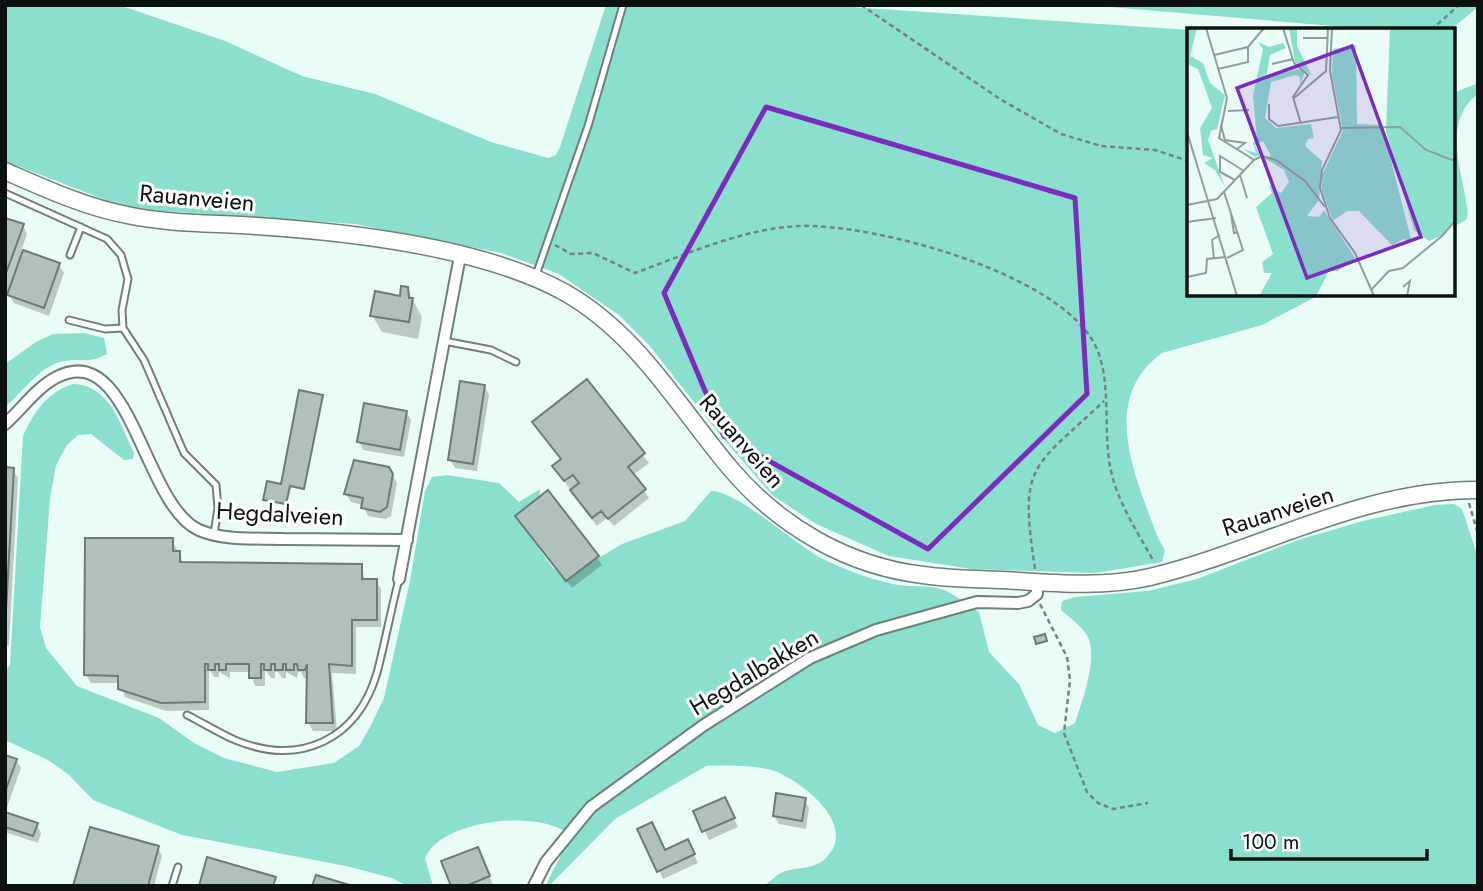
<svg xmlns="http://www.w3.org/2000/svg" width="1483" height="891" font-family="Jost,sans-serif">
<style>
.green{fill:#8ae0cd}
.shadow{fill:#0003}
.building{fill:#b0c1bd;stroke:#6b7b77;stroke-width:2}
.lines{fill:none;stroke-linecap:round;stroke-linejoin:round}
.service-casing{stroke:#6f7f7b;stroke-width:9}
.minor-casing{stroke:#6f7f7b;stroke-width:14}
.secondary-casing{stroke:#6f7f7b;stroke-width:19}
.path{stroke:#76827f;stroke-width:2.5;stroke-dasharray:5 3.5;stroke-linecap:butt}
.service{stroke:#fff;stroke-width:5}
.minor{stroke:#fff;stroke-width:10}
.secondary{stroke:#fff;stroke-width:16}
.marked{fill:none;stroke:#7b2cbf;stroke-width:5;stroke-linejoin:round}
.labels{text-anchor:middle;stroke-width:6;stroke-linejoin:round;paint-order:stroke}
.street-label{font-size:24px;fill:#0c1211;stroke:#fff}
.inset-road{fill:none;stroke:#919e9b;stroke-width:2}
.view{fill:#7b2cbf;fill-opacity:0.15;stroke:#7b2cbf;stroke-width:3.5}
.inset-edge{fill:none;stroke:#0c1211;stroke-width:3.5}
</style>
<rect width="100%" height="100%" fill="#eafcf7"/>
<g class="green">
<path d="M5,5H119L225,41L302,76L375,94L491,142L548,158L556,155L560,147L606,5H822L1189,30V294H1321L1262,325L1162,353C1108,392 1127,455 1146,506C1152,521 1156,537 1165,550L1162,562L1095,573L971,569L889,556L816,524L772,495L720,435L649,345L619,315L559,274L501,253L355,224L147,210L108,201L5,161Z"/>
<polygon points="1087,5 1478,5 1478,7 1455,26 1440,30 1379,30"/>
<path d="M1478,83V94C1440,122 1464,174 1468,213L1466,220L1453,227V93Z"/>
<path d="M84,333L104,338L107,354C88,365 78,357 60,362C38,368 22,393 5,407V364L36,342L53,334Z"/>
<path d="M73,384C110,385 120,424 134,453L133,459L124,460L91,434L78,435L67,445L56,465L50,499L40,627L46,648L77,686L159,718L194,743L224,758L277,772L334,763L359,746L370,727L384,698L410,581L425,491L432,477L447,475L499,483L519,502L540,489L539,501L529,535L553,568L561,572L585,566L622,544L685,521L711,491C738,491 793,543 821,558C845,570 872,580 898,585C912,587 928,585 941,589C954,593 967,605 979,612L989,652L1019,684L1038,725L1055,733L1075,723C1082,702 1098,658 1088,637C1083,627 1069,617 1061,610L1062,601L1075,597L1148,591L1197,579L1298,540L1363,521L1435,505L1454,504L1462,509L1478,557V886H764C771,881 778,873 786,871C800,867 815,869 826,858C859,825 802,782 775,771C757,765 725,765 706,766L615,819L549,886L547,884C553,865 567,853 566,832C533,810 442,820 425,858L433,886H407L392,878L346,866L182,835L93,800L69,775L48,760L5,740V671L10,665L23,436C34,412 47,392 73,384Z"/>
</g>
<g class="shadow">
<polygon points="5,220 23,226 27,234 21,251 59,265 64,273 49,316 14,303 7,291 5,297"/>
<polygon points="407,289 422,317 418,339 382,332 372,315 402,298"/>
<polygon points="586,381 649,463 633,475 649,498 614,526 607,518 597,526 577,499 559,474 562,460 534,423"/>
<polygon points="484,386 489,395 477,471 455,468 450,459"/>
<polygon points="322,396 304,490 291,487 287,505 266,501 282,486"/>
<polygon points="406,412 411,420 404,457 363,450 359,441"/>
<polygon points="388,468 397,483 391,516 385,519 368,516 363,505 351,502 346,494"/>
<polygon points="5,469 13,470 18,478 9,645 5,645"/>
<polygon points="522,525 597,557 602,565 572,588"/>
<polygon points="172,540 184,564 361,565 365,581 376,581 381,589 381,627 356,627 356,674 332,673 337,731 313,731 308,722 308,678 304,678 301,672 298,672 297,678 286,672 286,678 282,678 278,672 275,672 275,678 271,678 265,669 265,686 255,686 250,672 230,672 230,678 219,672 219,677 214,677 209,668 209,710 166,711 125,697 120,683 91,683 86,675"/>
<polygon points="5,756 16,760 21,768 5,813"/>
<polygon points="804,799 809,808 806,829 779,824 774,816"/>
<polygon points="729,807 738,827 709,840 695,812"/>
<polygon points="5,814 36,824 41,833 38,843 5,832"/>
<polygon points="640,830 665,852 692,850 698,863 663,879"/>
<polygon points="158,848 162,856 154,886 75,886"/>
<polygon points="482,857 493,885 452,886"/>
</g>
<g class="building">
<polygon points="5,218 24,224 5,276"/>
<polygon points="23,250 60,263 44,308 7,295"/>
<polygon points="401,286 408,287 409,298 413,298 409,322 370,316 375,291 400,296"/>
<polygon points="587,379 645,453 628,467 646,489 608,519 601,511 592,518 570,490 579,483 573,475 564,481 552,466 561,459 532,422"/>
<polygon points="460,381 485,385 473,464 448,460"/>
<polygon points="299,390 323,395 304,489 290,486 286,504 263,500 267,481 281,484"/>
<polygon points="364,403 407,411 400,450 357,442"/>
<polygon points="354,460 389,467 393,474 387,507 380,512 361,508 363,498 344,494"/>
<polygon points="5,467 14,468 5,629"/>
<polygon points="548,490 599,556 566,581 515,516"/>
<polygon points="85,538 173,538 173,551 180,551 180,562 362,564 362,579 377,579 377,620 352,620 352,666 329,664 333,723 306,723 307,664 305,670 298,670 297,664 294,664 294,670 286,670 286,664 283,664 283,670 275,670 275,664 271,664 271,670 264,670 264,664 261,664 261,678 249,678 249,664 226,664 226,670 219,670 219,664 215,664 215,670 208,670 208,664 205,664 205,702 161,703 118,689 118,676 84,675"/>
<polygon points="1045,634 1047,641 1036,644 1034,637"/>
<polygon points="5,755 17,759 5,792"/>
<polygon points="776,793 806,798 802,821 773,816"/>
<polygon points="725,797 735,818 702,832 693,811"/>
<polygon points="5,812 38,823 33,836 5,827"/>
<polygon points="652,822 665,850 688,839 695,854 657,872 637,829"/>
<polygon points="90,827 159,846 148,886 73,886"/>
<polygon points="478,847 490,876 466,886 451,886 441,861"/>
<polygon points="207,857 276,877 273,886 199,886"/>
<polygon points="316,875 353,886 312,886"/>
</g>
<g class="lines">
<defs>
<g id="service">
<polyline points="5,193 107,239 121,255 128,279 122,310 123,328 144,360 184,453 216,485 218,508 214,534"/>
<polyline points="70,255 81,227"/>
<polyline points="536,275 588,126 623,5"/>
<polyline points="69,320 105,329 123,328"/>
<polyline points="444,341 491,350 516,362"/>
<path d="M187,715C203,723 219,733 235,740C300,767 357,740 377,673C385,642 391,610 399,579"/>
<polyline points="172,886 178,867"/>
</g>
<g id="minor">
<path d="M5,424C22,409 37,387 57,377C131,339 143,505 199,530C224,541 256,538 284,539C325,539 366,540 407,540"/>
<polyline points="399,579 460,256"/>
<polyline points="534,886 546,862 591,807 704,725 810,658 876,630 977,602 1018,603 1028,601 1037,594 1037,582"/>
</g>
<path id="secondary" d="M5,171C44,188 85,207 127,215C169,224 214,223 256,226C349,232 482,247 564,292C637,333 677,405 730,468C779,526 847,566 923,575C950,579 977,579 1004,580C1052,583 1103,588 1150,577C1259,551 1362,489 1478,490"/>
</defs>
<use href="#service" class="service-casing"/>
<use href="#minor" class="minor-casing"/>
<use href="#secondary" class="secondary-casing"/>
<g class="path">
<polyline points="861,5 1000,99 1061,134 1101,146 1155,150 1189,161"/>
<polyline points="1431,30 1459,5"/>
<path d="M555,245L571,254L593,253L635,273C687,254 742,229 798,226C874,223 1059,273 1095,345C1112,378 1103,429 1110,466C1116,500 1137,531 1154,562"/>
<polyline points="1469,503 1478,534"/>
<path d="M1035,569C1019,463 1031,470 1104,401"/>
<polyline points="1040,604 1067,657 1070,680 1064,733 1087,792 1098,803 1113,809 1148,803"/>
</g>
<use href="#service" class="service"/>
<use href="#minor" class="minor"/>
<use href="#secondary" class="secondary"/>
</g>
<path class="marked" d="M766,107L1075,198L1087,394L928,549L724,436L664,293Z"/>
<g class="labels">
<g class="street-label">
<text transform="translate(197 198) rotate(5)" y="8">Rauanveien</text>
<text transform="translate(742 441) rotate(49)" y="8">Rauanveien</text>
<text transform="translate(1278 511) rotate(-18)" y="8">Rauanveien</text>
<text transform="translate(280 514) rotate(3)" y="8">Hegdalveien</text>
<text transform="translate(754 672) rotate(-31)" y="8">Hegdalbakken</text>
</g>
</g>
<g transform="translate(1187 28)">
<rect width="268" height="268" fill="#eafcf7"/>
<path d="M0,0H10L3,28L16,35L23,55L38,67L30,101L24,103L21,112L38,159L28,142L17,135L26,130L16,127L13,100L25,80L11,41L0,36ZM102,0H110V18L125,48L108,34ZM203,0H268V191L256,207L242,213L227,202L199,103ZM71,14L82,19L96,15L99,20L83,27L79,50L110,41L118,44L113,57V49L108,47L84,54L78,90L89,100L124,96L127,110L121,111L118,118L135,133L132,172L120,188L132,189L137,182L168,230L151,243H142L129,268H72L85,245H77L75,234L86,226L69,179L85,165L82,157L94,165L102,154L97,142L77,130L84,128L76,113L68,117L73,127L68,129L56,121L69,125L66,115L70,111L66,68L76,21ZM169,17L170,96L195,97L225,215L217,211L205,217L172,183H160L146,193L135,163V147L156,103L145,47L146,21Z" fill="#8ae0cd"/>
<path class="inset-road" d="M96,0L107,35L121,47L106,69L114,96M145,0L143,43L154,102L135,142L133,160L143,190L168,225L187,268M116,10H141M27,27L61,19L77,0M85,36L106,31M31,41L61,34V19M106,71L139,43L141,0M82,76V91L91,98L151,89M41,83L62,82M34,97L38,112L58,115L50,121M154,100L213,99L239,122L268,133M0,104L50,268M67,132L75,128L89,132L118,153L138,179M53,147L60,170M48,152L33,144V128L57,143M37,164L56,222L40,230M0,177L30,171L67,132L32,110L40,70L19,0M44,186L47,205L51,204M0,194L29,190M27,231L25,212L33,207M0,249L19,245L20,231L39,229M216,259L223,253L220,268M184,262L202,243L216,240L255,208L268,193"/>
<path class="view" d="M165,18L234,209L120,250L50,60Z"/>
<rect width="268" height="268" class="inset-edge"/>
</g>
<rect width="1483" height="891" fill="none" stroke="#0c1211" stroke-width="14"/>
<path d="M1231 849v10h196v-10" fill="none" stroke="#0c1211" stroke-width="3.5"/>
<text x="1242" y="849" font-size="21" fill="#0c1211" stroke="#ffffff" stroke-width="5" paint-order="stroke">100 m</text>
</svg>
